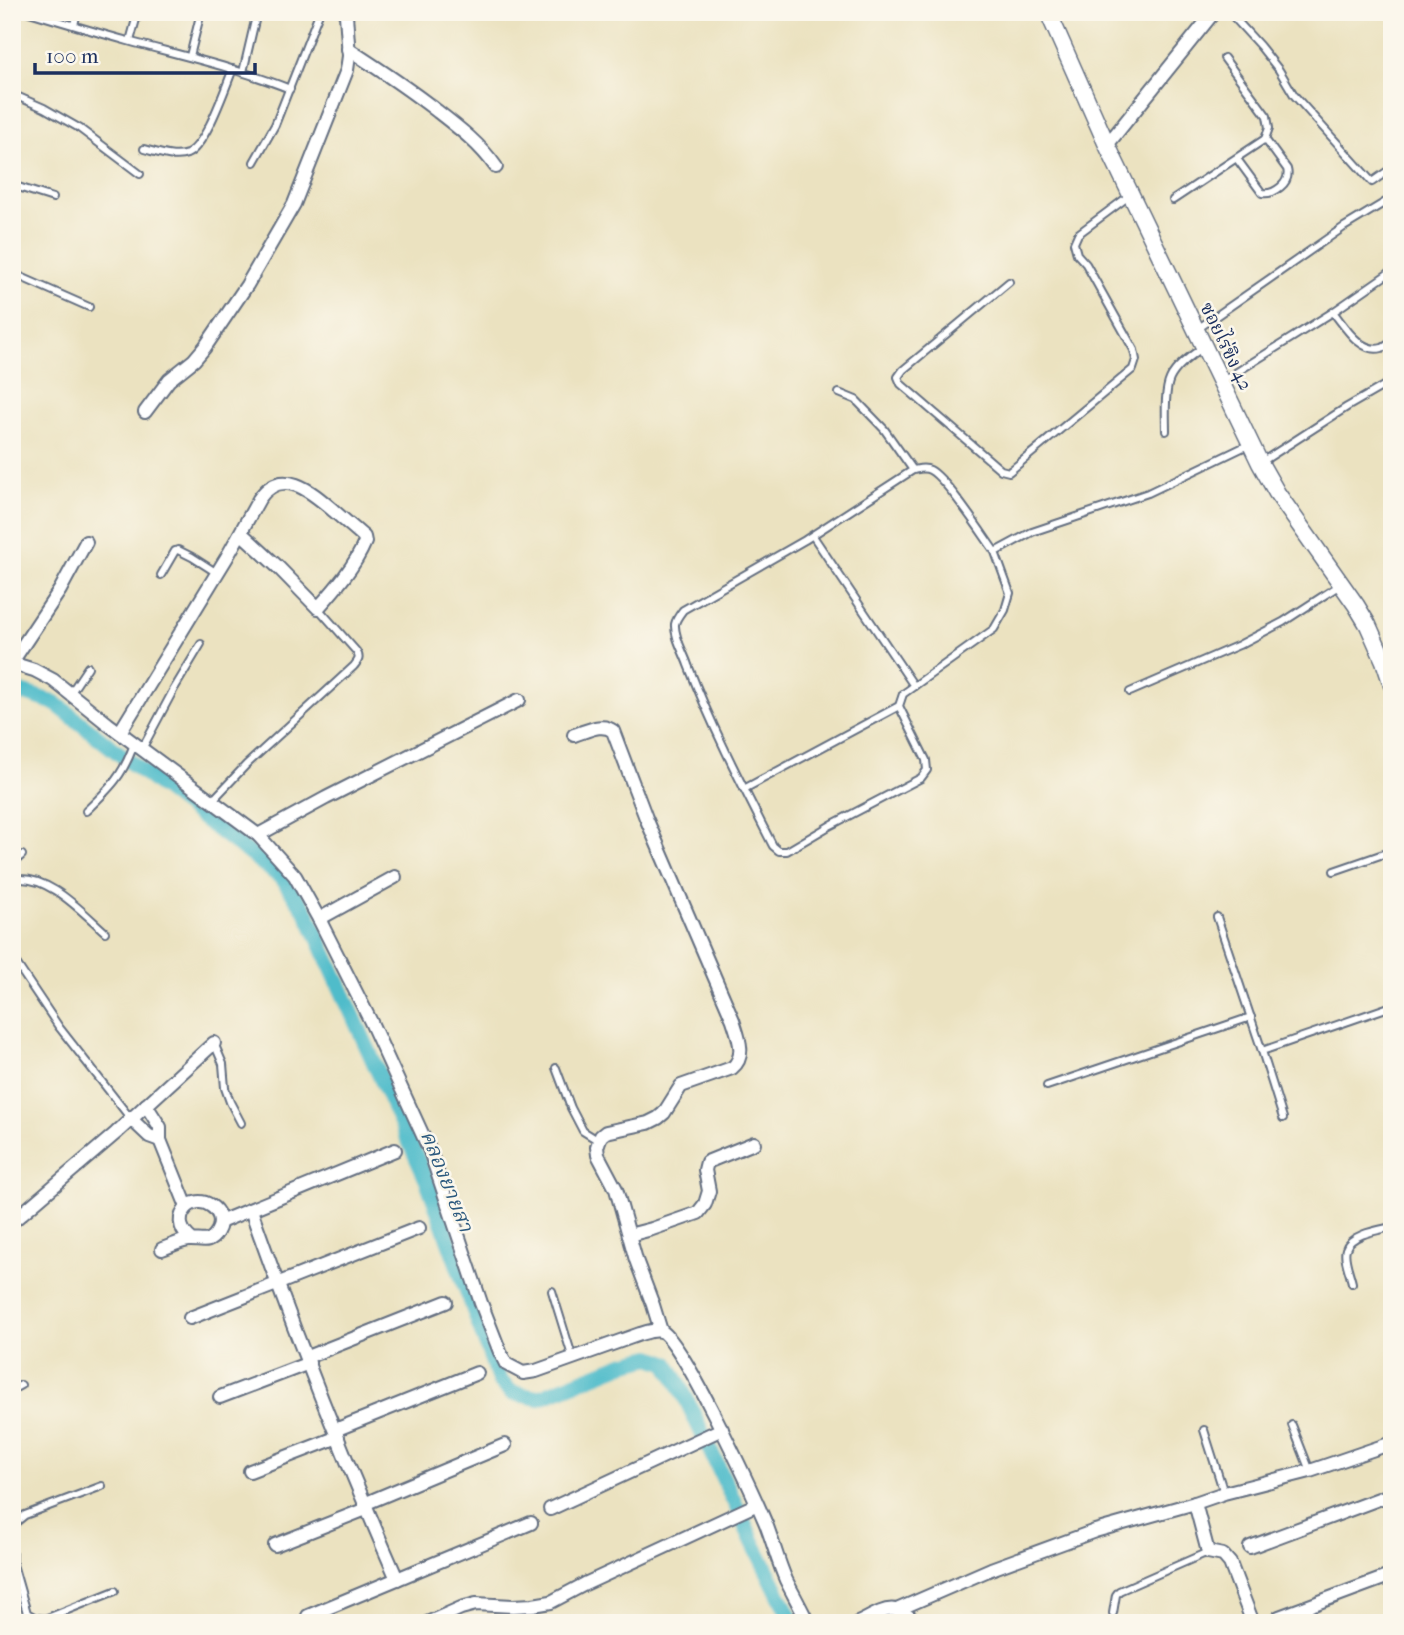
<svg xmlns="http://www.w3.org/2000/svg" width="1404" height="1635" font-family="'IM FELL French Canon','Noto Serif Thai',serif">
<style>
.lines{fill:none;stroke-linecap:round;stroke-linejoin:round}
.canal{stroke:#50bcca;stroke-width:16}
.service-casing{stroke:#646e80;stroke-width:10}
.minor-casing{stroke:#646e80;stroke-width:16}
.tertiary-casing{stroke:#646e80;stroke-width:19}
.service{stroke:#fff;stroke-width:6}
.minor{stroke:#fff;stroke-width:12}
.tertiary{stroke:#fff;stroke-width:16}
.labels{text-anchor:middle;stroke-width:5;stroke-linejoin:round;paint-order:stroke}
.street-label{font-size:19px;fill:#1b2f5e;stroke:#fbf7ec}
.water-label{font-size:21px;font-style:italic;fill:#2b597e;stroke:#fbf7ec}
</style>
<rect width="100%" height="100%" fill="#fbf7ec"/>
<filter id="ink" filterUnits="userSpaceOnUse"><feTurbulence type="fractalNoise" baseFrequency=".0143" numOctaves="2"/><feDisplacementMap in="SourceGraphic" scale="14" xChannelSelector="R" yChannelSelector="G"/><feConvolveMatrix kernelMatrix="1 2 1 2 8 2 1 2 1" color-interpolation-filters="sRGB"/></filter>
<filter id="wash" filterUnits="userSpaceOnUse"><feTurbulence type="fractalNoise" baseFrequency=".00686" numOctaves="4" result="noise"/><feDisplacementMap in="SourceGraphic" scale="28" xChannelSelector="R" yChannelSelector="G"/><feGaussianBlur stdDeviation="1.57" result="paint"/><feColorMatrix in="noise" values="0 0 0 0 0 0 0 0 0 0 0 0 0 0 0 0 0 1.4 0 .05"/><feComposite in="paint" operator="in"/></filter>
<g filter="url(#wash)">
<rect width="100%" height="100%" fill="#ebe2c0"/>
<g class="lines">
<polyline class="canal" points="12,695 25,693 55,703 172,795 282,878 306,911 428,1183 499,1380 512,1393 538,1398 623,1364 651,1357 667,1363 681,1388 753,1542 793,1623"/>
</g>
</g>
<g filter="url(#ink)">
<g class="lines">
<defs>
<g id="service">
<path d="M29,12C62,22 95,32 128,41C183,56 237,68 290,89"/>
<polyline points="1229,12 1260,46 1279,70 1294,95 1372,182 1392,168"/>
<polyline points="1330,12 1334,15"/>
<polyline points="74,25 77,12"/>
<polyline points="130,41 138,12"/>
<polyline points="190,56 201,12"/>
<polyline points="243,72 257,12"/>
<polyline points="12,94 44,108 79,128 140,174"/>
<path d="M144,149C156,152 174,159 187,154C206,146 225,88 233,69"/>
<path d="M1237,159L1262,193C1274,195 1291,183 1287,169L1265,139"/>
<polyline points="254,162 275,125 319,13"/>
<polyline points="12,185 53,198"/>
<polyline points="1173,200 1265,139 1269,128 1267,116 1224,58"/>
<polyline points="12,273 89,307"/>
<polyline points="1009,282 903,370 898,377 901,384 1001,470 1009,472 1133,369 1136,360 1134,350 1086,264 1077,254 1074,243 1078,234 1129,196"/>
<path d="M1333,312C1344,325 1360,354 1382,348C1385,347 1388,344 1392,342"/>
<polyline points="1196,330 1344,227 1392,198"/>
<polyline points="1221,382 1333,312 1392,271"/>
<polyline points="839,393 856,400 884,429 913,470"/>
<path d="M1166,431C1166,417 1164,392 1170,379C1176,366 1191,356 1203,347"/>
<polyline points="1260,463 1347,407 1392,381"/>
<polyline points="813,536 914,686"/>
<path d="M995,552C983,535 946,478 930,470C924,467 919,469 913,470L805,540L683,610C680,614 676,619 675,624C674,637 684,653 688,665C712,727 743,787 773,846L779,851H787L831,825L921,778L927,770L926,760L899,706L903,694L994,629L1005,610L1010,593L995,552L1032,532L1148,493L1248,445"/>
<polyline points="161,575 175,551 178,550 192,557 217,573"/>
<polyline points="1130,692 1239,645 1283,622 1340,585"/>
<polyline points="70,694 88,667"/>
<polyline points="142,749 174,689 201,644"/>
<polyline points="744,789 899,706"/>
<path d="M212,801L246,765L354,666C358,661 361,658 356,651L318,608"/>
<path d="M86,811C110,788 123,776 134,744"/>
<polyline points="12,864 22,855"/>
<polyline points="1334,871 1392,851"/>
<path d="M12,880C46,872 81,911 105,932"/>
<polyline points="1217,917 1262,1051"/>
<polyline points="12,957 59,1027 131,1119"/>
<polyline points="214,1043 223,1064 225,1088 230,1102 241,1123"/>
<polyline points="556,1068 571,1108 583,1131 599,1141"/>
<polyline points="1047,1086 1251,1017"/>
<polyline points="1283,1118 1262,1051 1392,1006"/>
<path d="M1352,1283C1350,1273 1343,1258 1346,1249C1350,1234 1379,1230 1392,1227"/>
<polyline points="552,1291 573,1359"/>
<polyline points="12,1390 21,1385"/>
<polyline points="1292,1425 1310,1471"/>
<polyline points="1204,1430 1224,1493"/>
<polyline points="12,1532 15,1523 25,1515 102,1486"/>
<polyline points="12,1553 12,1564"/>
<polyline points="13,1564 27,1613 36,1618 45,1619 115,1591"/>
<polyline points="1113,1613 1116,1595 1119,1591 1208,1552"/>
</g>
<g id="minor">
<path d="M348,49C379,69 409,89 437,111C459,128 480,144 496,167"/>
<polyline points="1107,145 1214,12"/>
<polyline points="145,412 169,380 194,360 205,347 247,285 294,204 347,70 349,56 346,15 344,12"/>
<polyline points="12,662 60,590 86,542"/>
<path d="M12,666H21L34,670L53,680L108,724L258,835L295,876L319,919L370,1020L430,1151L481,1303L500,1352L506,1364L523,1373L536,1371L640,1334C647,1332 655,1329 661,1331C682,1339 754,1496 766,1524C773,1542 778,1562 786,1580C793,1594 801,1608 808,1623"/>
<path d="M120,732L227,557L259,499C282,465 312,492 334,511C344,520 354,528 364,537L365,542C355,566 336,588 318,608L278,567L241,533"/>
<path d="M574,735C587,731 602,722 613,731L646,818L733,1020C738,1036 747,1056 732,1068L681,1086L664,1113L658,1118L648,1123L606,1132L601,1136L599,1141L597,1147L598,1155L616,1189L636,1260L653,1305L661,1331"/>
<polyline points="258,835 326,798 519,700"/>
<polyline points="319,919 395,877"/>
<polyline points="146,1105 160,1127 160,1140 187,1207"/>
<polyline points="131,1119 149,1136 160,1140"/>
<path d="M251,1210C295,1335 344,1458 397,1579L308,1616"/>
<polyline points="12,1222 116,1133 214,1043"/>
<polyline points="220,1222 395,1150"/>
<polyline points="629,1235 652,1229 698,1213 705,1204 709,1191 705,1170 707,1162 754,1143"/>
<path d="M162,1249C171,1246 180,1241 189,1240C200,1239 209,1246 217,1232C230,1210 197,1190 184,1211C177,1221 182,1232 191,1239"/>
<polyline points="190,1318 419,1228"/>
<polyline points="307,1357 446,1302"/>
<polyline points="220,1397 309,1363"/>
<polyline points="335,1430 477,1373"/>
<polyline points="250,1471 338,1437"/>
<polyline points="364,1504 505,1445"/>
<polyline points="550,1509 722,1429"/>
<polyline points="275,1545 366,1509"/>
<polyline points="1250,1547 1392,1494"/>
<polyline points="397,1579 531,1523"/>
<polyline points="899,1609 991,1569 1095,1531 1195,1503"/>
<polyline points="12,1613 15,1623"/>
<polyline points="1279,1617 1392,1575"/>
<polyline points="427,1623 461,1608 476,1604 513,1606 533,1605 551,1602 585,1584 751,1507 756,1502"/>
<path d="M858,1623C883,1611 894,1600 916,1623"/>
<polyline points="1253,1623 1230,1563 1223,1555 1208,1552 1195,1503 1224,1493 1310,1471 1392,1443"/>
</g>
<polyline id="tertiary" points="1048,12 1107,145 1260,463 1277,493 1356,605 1368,625 1384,661 1392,685"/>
</defs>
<use href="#service" class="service-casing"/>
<use href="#minor" class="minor-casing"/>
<use href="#tertiary" class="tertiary-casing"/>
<use href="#service" class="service"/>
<use href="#minor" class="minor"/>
<use href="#tertiary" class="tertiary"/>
</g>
</g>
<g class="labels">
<g class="street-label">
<text transform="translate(1227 346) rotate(64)" y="7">ซอยไร่ขิง 42</text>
</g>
<g class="water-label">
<text transform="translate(447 1181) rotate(68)" y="7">คลองยายสา</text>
</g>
</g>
<rect width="1404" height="1635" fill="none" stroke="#fbf7ec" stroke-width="42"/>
<path d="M35 63v10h220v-10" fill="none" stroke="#1b2f5e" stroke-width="3.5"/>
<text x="46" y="63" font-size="21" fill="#1b2f5e" stroke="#fbf7ec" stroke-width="5" paint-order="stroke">100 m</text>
</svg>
